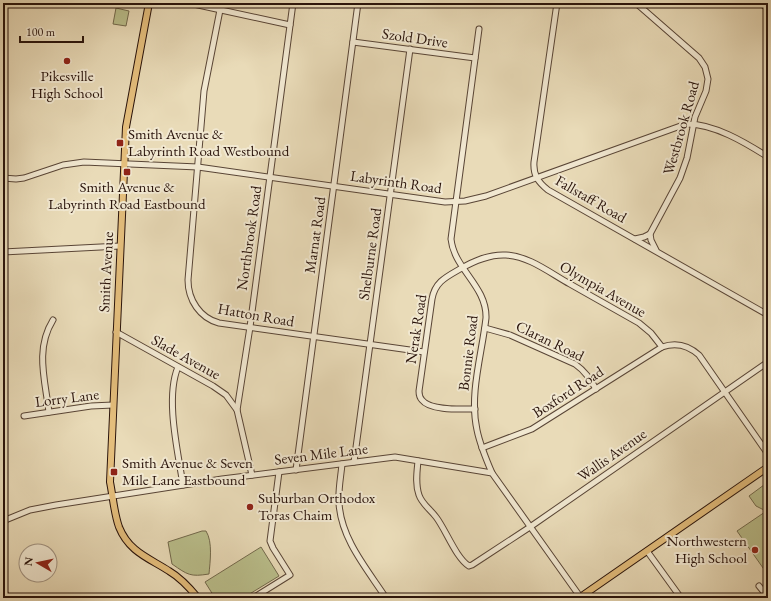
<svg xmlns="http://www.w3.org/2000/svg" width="771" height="601" font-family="'EB Garamond',serif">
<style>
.garden{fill:#babf8c;stroke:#72694c}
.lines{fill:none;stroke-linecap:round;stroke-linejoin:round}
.minor-casing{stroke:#594536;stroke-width:7}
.major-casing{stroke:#29130b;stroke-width:8}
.minor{stroke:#f1e8d1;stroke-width:5}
.major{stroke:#e4be7c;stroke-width:6}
.poi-dot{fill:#8f2418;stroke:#f1e8d1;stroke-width:1.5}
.labels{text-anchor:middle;stroke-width:4;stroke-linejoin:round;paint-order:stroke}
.street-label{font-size:15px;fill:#29130b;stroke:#f1e8d1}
.poi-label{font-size:15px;fill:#29130b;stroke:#f1e8d1;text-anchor:start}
</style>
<rect width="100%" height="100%" fill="#e9dbb8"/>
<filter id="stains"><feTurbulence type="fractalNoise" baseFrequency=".005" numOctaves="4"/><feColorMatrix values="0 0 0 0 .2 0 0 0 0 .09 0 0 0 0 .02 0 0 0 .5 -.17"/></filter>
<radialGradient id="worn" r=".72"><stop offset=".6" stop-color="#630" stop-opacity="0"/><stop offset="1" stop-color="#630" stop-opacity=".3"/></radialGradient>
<g class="garden">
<polygon points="116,8 129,11 126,26 113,24"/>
<polygon points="768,482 768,512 756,506 749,496"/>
<polygon points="765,512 768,516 768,575 737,531"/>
<path d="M202,531H206C213,542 210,562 209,574C190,577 188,575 172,564L168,542Z"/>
<polygon points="261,547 279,576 243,598 215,598 205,582"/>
</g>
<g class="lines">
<defs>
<g id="minor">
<polyline points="189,3 290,25"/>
<path d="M557,3L534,162C533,175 538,182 548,190L768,315"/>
<polyline points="761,3 768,9"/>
<path d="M220,10L204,91L188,280C188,300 200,318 219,323L424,352"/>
<path d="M479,29L451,239C454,269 487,286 486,318C482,354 469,394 477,430C480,445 486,459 492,473"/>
<polyline points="353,42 475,58"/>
<path d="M3,178L16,179L24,178L63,165L84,162L198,167L445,202L465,201L486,196L686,124C713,123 746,143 768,157"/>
<polyline points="650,234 651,240 656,250"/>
<polyline points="635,239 644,237 650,234 680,178 687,158 695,117 706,91 708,79 705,67 699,58 636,3"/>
<polyline points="3,252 120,246"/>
<path d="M485,328L510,335L575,364C585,371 590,379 596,389"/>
<polyline points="116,332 213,386 226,395 237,410"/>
<path d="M178,367C165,398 178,452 183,485"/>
<path d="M475,409C462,409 430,411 422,400C420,398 419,394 419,391L432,299C435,282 446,277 460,269C474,261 489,254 506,255C529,256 550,273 570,284C593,297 616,310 639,323L651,333L662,347"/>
<path d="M49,412C45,380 35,349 53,320"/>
<polyline points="24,416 91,406 113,405"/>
<path d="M482,448L532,429L662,347C676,342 688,345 699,355L768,454"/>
<path d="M418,461C417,472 415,484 419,495C422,504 430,509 436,517C446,530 456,558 469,566L472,565L530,527L768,362"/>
<polyline points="354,462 410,49"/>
<path d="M342,464C341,476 338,490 339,503C341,539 367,569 386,598"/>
<polyline points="296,470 358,3"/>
<polyline points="252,475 237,410 250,327 293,3"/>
<polyline points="3,521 30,510 56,505 222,479 395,457 492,473 581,598"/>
<polyline points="647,551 681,598"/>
<polyline points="759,586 768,597"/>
<polyline points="3,588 7,598"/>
<polyline points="253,598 290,575 273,548 270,541 279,472"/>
</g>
<g id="major">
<path d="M149,3L126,127L110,482C113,497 114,513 119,527C129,552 149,558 169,571C181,578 189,587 198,598"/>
<polyline points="579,598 768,467"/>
</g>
</defs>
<use href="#minor" class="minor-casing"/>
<use href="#major" class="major-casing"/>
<use href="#minor" class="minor"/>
<use href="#major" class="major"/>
</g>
<g class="poi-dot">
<circle cx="67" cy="61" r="4"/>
<rect x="116" y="139" width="8" height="8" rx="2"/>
<rect x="123" y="168" width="8" height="8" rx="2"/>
<rect x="110" y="468" width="8" height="8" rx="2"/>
<circle cx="250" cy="507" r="4"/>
<circle cx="755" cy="550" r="4"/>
</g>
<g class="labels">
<g class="street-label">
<text transform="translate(415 38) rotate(8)" y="5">Szold Drive</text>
<text transform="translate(681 128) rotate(-74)" y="5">Westbrook Road</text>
<text transform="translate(396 182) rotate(8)" y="5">Labyrinth Road</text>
<text transform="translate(591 199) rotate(30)" y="5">Fallstaff Road</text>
<text transform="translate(315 235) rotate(-82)" y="5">Marnat Road</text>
<text transform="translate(249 238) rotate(-82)" y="5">Northbrook Road</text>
<text transform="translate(370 254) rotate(-82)" y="5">Shelburne Road</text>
<text transform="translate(106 272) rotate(-87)" y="5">Smith Avenue</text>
<text transform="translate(603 289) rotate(30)" y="5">Olympia Avenue</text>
<text transform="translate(256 315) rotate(10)" y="5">Hatton Road</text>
<text transform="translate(416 329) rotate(-81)" y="5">Nerak Road</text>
<text transform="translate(550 341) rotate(26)" y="5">Claran Road</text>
<text transform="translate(468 353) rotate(-83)" y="5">Bonnie Road</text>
<text transform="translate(186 357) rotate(29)" y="5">Slade Avenue</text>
<text transform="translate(568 392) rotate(-33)" y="5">Boxford Road</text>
<text transform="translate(67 398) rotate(-7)" y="5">Lorry Lane</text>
<text transform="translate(321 454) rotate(-7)" y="5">Seven Mile Lane</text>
<text transform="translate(612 455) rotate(-35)" y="5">Wallis Avenue</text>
</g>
<g class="poi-label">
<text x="67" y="81" text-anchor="middle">Pikesville<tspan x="67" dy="17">High School</tspan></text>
<text x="128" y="139">Smith Avenue &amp;<tspan x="128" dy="17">Labyrinth Road Westbound</tspan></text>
<text x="127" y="192" text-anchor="middle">Smith Avenue &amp;<tspan x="127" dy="17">Labyrinth Road Eastbound</tspan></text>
<text x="122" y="468">Smith Avenue &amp; Seven<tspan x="122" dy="17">Mile Lane Eastbound</tspan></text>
<text x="258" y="503">Suburban Orthodox<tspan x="258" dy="17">Toras Chaim</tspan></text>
<text x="747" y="546" text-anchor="end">Northwestern<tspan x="747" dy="17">High School</tspan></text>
</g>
</g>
<rect width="771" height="601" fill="none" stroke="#e9dbb8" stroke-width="16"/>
<rect x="4" y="4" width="763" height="593" fill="none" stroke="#29130b" stroke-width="2"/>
<rect x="8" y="8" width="755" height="585" fill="none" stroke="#29130b"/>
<g transform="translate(38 563) rotate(279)"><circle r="19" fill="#f1e8d1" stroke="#a19382"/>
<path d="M0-3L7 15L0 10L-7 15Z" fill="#8f2418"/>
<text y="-6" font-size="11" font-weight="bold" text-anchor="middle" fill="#29130b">N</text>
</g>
<path d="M20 36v6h63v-6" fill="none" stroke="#29130b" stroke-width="2"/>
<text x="26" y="36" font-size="12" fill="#29130b" stroke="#f1e8d1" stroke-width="3" paint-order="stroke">100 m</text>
<rect width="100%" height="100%" filter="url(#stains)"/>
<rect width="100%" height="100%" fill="url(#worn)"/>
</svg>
